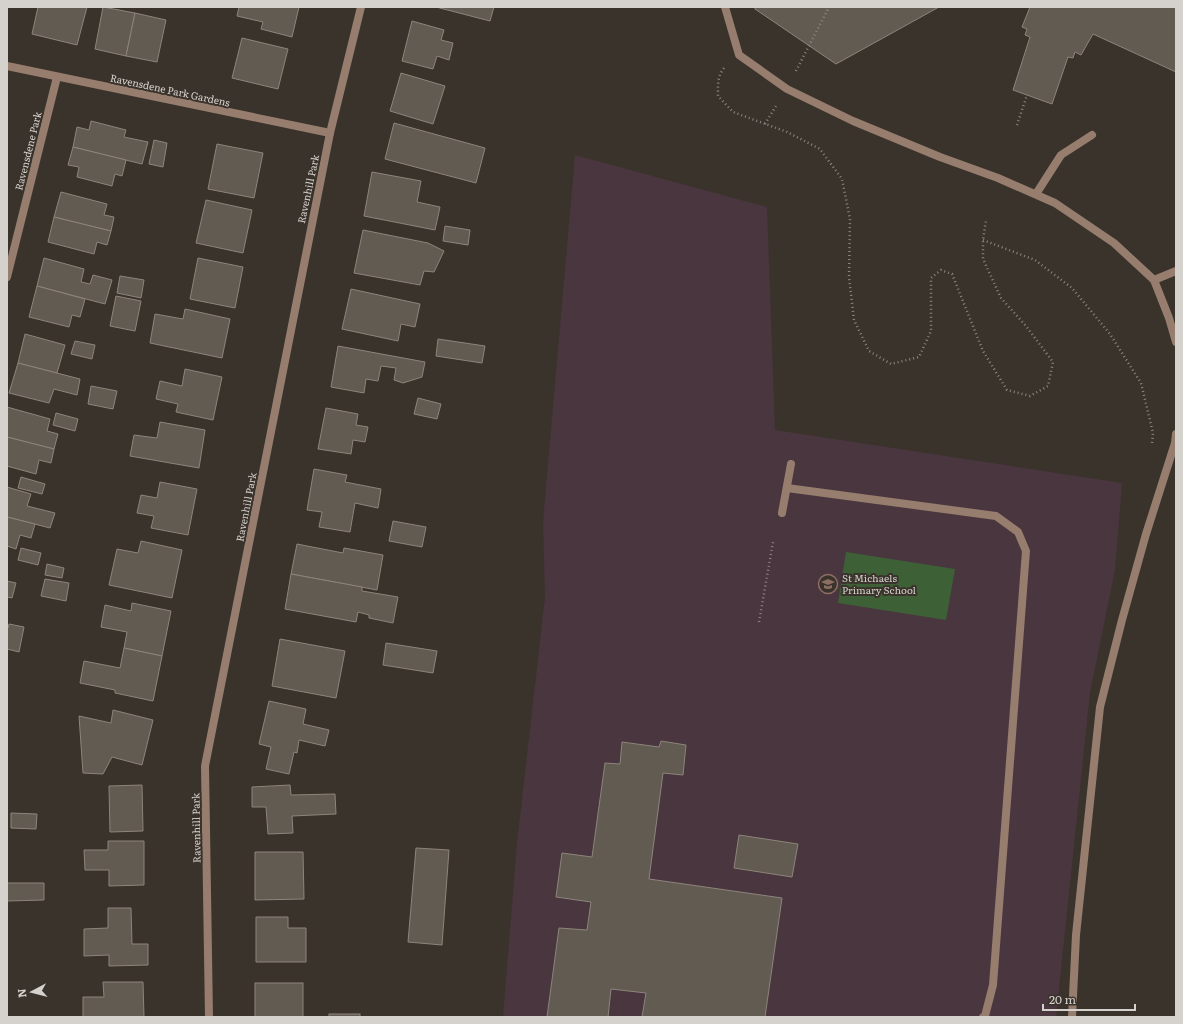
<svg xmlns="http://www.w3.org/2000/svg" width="1183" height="1024" font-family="Literata,serif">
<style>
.education{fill:#49363e}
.green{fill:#3e6036}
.building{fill:#615b52;stroke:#8d857c}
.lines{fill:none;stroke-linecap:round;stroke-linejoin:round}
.path{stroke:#8c8781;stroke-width:2.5;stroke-dasharray:1 3;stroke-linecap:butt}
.lane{stroke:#977d6d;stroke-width:8}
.street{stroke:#977d6d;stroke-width:8}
.labels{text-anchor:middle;stroke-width:4;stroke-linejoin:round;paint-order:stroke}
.street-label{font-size:10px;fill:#d5d1cc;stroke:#3a332c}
.poi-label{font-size:10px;fill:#d5d1cc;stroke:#3a332c;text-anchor:start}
</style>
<rect width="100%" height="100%" fill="#3a332c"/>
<polygon class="education" points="575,155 767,207 775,430 1122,483 1115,570 1090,693 1056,1017 503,1017 517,843 545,597 543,521"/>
<polygon class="green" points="846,552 955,569 946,620 838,603"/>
<g class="building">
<polygon points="38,7 87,7 77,45 32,34"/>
<polygon points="103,7 135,13 126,56 95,49"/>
<polygon points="239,7 299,7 292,37 261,29 263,22 237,16"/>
<polygon points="436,7 494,7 490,21"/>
<polygon points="755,7 939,7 836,64 755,9"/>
<polygon points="1030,7 1176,7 1176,72 1093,34 1081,55 1075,52 1073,58 1068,57 1052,104 1013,90 1030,37 1025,35 1027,29 1022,27"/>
<polygon points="135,13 166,20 157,62 126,56"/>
<polygon points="412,21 444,30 441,40 453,43 449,60 437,56 433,69 402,61"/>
<polygon points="242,38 288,49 278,89 232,78"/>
<polygon points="401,73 445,86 433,124 390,111"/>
<polygon points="91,121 126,130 124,137 148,142 142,164 73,147 77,127 89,130"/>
<polygon points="394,123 485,148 476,183 385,159"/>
<polygon points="154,140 167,143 163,167 149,164"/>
<polygon points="217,144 263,153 254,198 208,189"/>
<polygon points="73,147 126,160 122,176 115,174 112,186 77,177 79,167 68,165"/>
<polygon points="372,172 421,181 417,202 440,207 435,230 364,216"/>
<polygon points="61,192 107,204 104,215 114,217 111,231 54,217"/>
<polygon points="206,200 252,210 243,253 196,243"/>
<polygon points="54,217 111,231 107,245 97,242 94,254 48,242"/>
<polygon points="445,226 470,230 468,245 443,241"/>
<polygon points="363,230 428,243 444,251 434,272 424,271 420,285 354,273"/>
<polygon points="44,258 84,269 81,282 90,284 93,275 112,280 105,304 37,286"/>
<polygon points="198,258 243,267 235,308 190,299"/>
<polygon points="120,276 144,280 141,298 117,293"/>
<polygon points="37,286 85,299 80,317 72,315 69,327 29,317"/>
<polygon points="351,289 420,304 415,327 401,324 398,341 342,329"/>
<polygon points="116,296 141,301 135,331 110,326"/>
<polygon points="185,309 230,319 222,358 150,343 155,314 183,319"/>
<polygon points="25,334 65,345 57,373 18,363"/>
<polygon points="438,339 485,346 482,363 436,356"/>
<polygon points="75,341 95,345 92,359 71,354"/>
<polygon points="338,346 425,362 422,377 403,383 394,380 396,368 381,366 378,381 366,379 364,393 331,387"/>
<polygon points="18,363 80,379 77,395 54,389 49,403 9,393"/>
<polygon points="185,369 222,377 213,420 176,412 178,404 156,399 160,381 182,386"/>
<polygon points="91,386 117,391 113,409 88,404"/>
<polygon points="418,398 441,404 437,419 414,414"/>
<polygon points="7,407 50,419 47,431 58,434 54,449 7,437"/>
<polygon points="326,408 358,414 356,425 368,427 365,442 353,440 351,454 318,449"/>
<polygon points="56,413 78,419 75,431 53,425"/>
<polygon points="160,422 205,430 199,468 130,456 134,435 157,438"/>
<polygon points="7,437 54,449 51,463 39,460 36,474 7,466"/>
<polygon points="314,469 347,475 345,482 381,489 378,508 355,503 350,532 319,527 322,512 307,510"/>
<polygon points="21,477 45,484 42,494 18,488"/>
<polygon points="160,482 197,489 188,535 151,528 154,516 137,513 141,495 157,498"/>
<polygon points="7,487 31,494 27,506 55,513 50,528 7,517"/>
<polygon points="7,517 35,524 31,538 20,535 16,549 7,546"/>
<polygon points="393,521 426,527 422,547 389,541"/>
<polygon points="141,541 182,550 172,598 109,585 117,549 138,553"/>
<polygon points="297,544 343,553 344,548 383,555 377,590 291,574"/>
<polygon points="21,548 41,553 38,565 18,560"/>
<polygon points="47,564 64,568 62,578 45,575"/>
<polygon points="291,574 362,587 362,591 398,597 393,623 369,618 369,615 358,612 356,622 285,609"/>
<polygon points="45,579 69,583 66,601 41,596"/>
<polygon points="7,581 16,583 12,598 7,597"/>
<polygon points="132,603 171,611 162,656 124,648 127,632 101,627 105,605 131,611"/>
<polygon points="9,624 24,627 19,652 7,649 7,627 8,628"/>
<polygon points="280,639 345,651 336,698 272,686"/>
<polygon points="386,643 437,651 433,673 383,665"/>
<polygon points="124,648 162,656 153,701 115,693 115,690 80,683 84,661 120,668"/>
<polygon points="269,701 306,709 303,724 329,730 325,746 299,740 297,753 294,752 289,774 266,769 271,747 259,744"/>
<polygon points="113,710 153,720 142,765 112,757 103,774 83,773 79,716 111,723"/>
<polygon points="661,741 686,745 683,775 663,773 649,879 782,898 765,1017 642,1017 646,993 611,989 608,1017 547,1017 559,928 587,930 591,902 556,897 562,853 592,857 605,763 620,764 622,742 659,747"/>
<polygon points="142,785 143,831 110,832 109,786"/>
<polygon points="290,785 291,795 335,794 336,814 292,816 293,833 268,834 266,807 252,807 252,787"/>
<polygon points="11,813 37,814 36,829 11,828"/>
<polygon points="739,835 798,844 792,877 734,868"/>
<polygon points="108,841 144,841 144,885 109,886 109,870 85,870 84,850 108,850"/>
<polygon points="416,848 449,850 442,945 408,942"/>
<polygon points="255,852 303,852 304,899 255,900"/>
<polygon points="7,883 44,883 44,900 7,901"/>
<polygon points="108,908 131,908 132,944 148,944 148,965 109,966 109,955 84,956 84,929 108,928"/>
<polygon points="256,917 288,917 288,928 306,928 306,962 256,962"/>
<polygon points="103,982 143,982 144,1017 83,1017 83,997 104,997"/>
<rect x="255" y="983" width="48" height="34"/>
<rect x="329" y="1014" width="31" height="3"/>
</g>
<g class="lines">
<g class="path">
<path d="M724,68C717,77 718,86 718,96L733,112L787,132L820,149L842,179L850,219L849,277L854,320L869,351L891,364L919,357L931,331V278L941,270L952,274L983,351L1007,390L1030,396L1048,386L1053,362L1026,326L1001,298L983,259V240L986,220"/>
<polyline points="796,71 829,7"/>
<polyline points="765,124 776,106"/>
<polyline points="1017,125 1027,95"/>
<polyline points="983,240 1035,260 1072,288 1110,334 1141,383 1153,433 1152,444"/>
<polyline points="759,622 773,542"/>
</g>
<g class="lane">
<polyline points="725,7 739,55 787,89 853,121 940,157 998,178 1055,203 1114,243 1154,280 1169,318 1176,342"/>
<polyline points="1036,194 1061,155 1092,135"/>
<polyline points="1154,280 1176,271"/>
<polyline points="787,488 996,516 1018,532 1026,551 993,985 985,1016 983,1017"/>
<polyline points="782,513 791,464"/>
<polyline points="1072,1017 1076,935 1100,707 1122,620 1146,534 1175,443 1176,434"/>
</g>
<g class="street">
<polyline points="7,66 330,133"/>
<polyline points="7,277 57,77"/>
<polyline points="209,1017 205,766 330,133 361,7"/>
</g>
</g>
<defs>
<symbol id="school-ring" viewBox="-11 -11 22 22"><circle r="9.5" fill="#3a332c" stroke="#8d6e63" stroke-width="1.5"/><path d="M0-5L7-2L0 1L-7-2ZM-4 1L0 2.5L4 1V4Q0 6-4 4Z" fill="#8d6e63"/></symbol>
</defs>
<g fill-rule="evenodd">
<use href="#school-ring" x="817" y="573" width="22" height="22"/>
</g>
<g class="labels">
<g class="street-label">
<text transform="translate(170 90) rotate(12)" y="4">Ravensdene Park Gardens</text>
<text transform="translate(28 151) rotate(-76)" y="4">Ravensdene Park</text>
<text transform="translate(308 189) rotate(-78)" y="4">Ravenhill Park</text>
<text transform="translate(246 507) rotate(-79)" y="4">Ravenhill Park</text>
<text transform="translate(196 828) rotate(-91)" y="4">Ravenhill Park</text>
</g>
<g class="poi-label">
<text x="842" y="582">St Michaels<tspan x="842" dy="12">Primary School</tspan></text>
</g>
</g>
<rect width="1183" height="1024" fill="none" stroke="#d5d1cc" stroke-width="16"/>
<g transform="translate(32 992) rotate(263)" stroke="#3a332c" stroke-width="3" paint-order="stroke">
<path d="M0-3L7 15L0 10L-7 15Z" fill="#d5d1cc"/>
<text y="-6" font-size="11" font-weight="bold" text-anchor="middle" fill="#d5d1cc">N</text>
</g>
<path d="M1043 1004v6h92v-6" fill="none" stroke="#d5d1cc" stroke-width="2"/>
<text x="1049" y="1004" font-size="12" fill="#d5d1cc" stroke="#3a332c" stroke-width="3" paint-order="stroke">20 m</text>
</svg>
